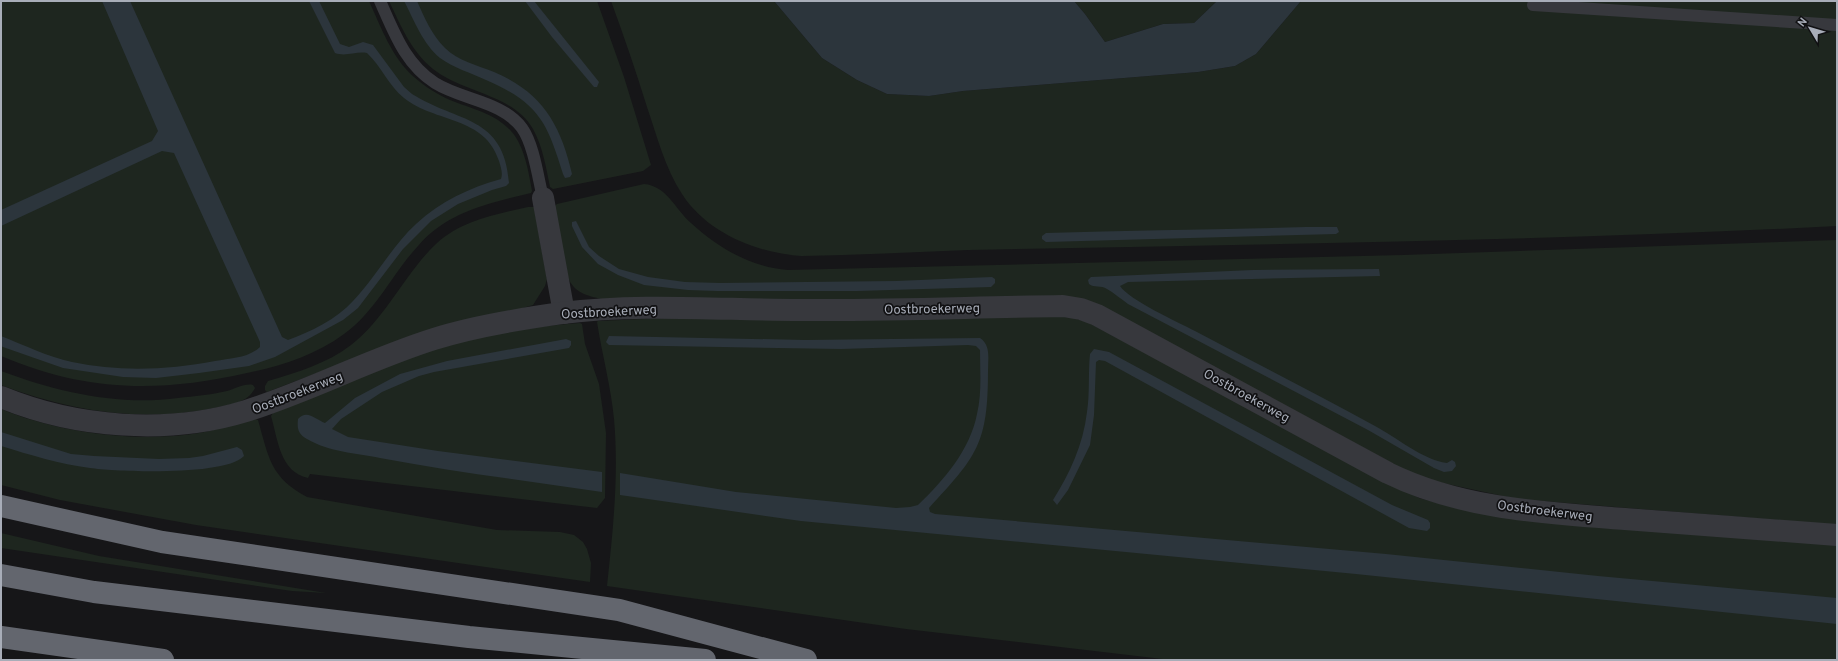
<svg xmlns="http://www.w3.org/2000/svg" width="1838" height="661" font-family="Overpass,sans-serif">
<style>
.green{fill:#1e261f}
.water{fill:#2c353c}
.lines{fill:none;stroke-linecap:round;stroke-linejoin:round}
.service{stroke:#37383d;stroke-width:12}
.minor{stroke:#37383d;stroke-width:22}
.tertiary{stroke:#37383d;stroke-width:22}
.motorway{stroke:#63666e;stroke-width:22}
.labels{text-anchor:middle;stroke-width:3.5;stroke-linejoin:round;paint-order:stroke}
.street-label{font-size:13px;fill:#a8adb8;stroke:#111113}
</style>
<rect width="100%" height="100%" fill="#161618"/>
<g class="green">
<path d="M1,1H369C381,27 392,58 414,77C424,86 437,94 450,100C474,110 504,115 518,141C526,156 529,174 532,191L531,193C489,203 447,212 418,246C392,274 376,311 344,334C316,355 281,366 247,373C158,393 86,392 1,356Z"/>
<path d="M389,1H597L624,77L651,165L643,171L553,189L550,187C546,168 543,147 533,129C513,94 463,93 433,69C411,51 401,26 389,1Z"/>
<path d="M611,1H774L822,58L857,80L887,94L929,96L963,91L1198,72L1235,66L1256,54L1301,1H1837V226C1547,241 1258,244 968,250C912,252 857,255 801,256C757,253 707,233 682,194C665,168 657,136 647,107C636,72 624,36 611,1Z"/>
<polygon points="1074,1 1217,1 1194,23 1163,24 1105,42 1085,14"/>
<path d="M644,184C667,186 675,209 691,223C718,248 751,267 788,270L1403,255L1837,240V525L1517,499L1424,479L1401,468L1121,317L831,302L602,299C587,296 573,292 568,277L554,207L557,204Z"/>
<path d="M528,207H534L547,279L545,286L533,305L351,360L267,392L265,390V386L268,381C298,372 326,364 351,345C387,317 404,274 437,243C461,221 497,214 528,207Z"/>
<path d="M1054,316L1074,318L1087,322L1419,498L1460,509L1837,544V660H1171L906,629L607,586C613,530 619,475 614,419C611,387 602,354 597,322L598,321L667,318Z"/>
<path d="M580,323L582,324L585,344L599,384L606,433L605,498L597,508L310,474L308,478C280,472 278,440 271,416L273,413C334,388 394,361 457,342C496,331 539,326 580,323Z"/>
<path d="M1,371C57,392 118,406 178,398C194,396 211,395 227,391C235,389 245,383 253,385L255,388C247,404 230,404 214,408C141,423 69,411 1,385Z"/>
<path d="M1,409C59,433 137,443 199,433C218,430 236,423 255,419L258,420C269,458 270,477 307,497L497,530L560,532L574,535L583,542L587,549L591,563L590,582L196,525L60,500L1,485Z"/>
<polygon points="1,533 99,556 326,593 292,591 1,548"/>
</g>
<g class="water">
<path d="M102,1H130L282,337L288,340C310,332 337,319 353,301C376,277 392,246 416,224C441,201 469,188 501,179C503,173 501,168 499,161C485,116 435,123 404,98C389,86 381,66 367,53C356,51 346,57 335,53L309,1H319L340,44L349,47L363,42L373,45L404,87L412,94C458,123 504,115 509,183L506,186L492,190L458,204L431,221L403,249L358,308L343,320L275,357L249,366L199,373L156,378L123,377L63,368L3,347L1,346V336C24,345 48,357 72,362C119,372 168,370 215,361C231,358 248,358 260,347V342L174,153L162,151L1,226V210L152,141L158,131Z"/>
<path d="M404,1H417C424,17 432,35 445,48C458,61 477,65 494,72C542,92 561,125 572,174L570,177L565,178L563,174C547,122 539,103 486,80C471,73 454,68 440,58C423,44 414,20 404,1Z"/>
<polygon points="525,1 534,1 599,82 597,87 594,87 552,37"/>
<polygon points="774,1 1074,1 1085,14 1105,42 1163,24 1194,23 1217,1 1301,1 1256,54 1235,66 1198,72 963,91 929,96 887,94 857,80 822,58"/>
<polygon points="576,221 589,247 599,256 619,269 648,277 685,282 720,283 896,281 992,277 995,279 995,283 991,287 857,291 717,291 688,290 644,285 618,275 598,264 582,247 572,226 572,222"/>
<path d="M1306,227H1337L1339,232L1336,234L1046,242L1042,239V236L1046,233C1133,230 1219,230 1306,227Z"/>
<path d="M1379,269L1380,276L1128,282L1120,286C1129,300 1178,322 1195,331C1255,363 1315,393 1375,426C1396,437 1423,460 1447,463L1452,460L1455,462L1456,466L1452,471L1444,472L1434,468L1368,430L1128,304C1121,299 1114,293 1107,289C1101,285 1094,288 1089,284L1088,280L1091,277L1253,270Z"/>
<path d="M609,336L805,340L980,338C991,345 988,359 988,371C988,444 977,456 929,508L930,512L935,514L1386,554L1598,576L1837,598V624L1356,574L801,521L620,495V473L736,492L896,508L910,507L918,505C944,480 970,450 977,414C982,393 980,371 980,350L976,346L968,345L841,349L609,345L606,342Z"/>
<path d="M566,339L571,341V345L569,348L434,372L419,376L382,392L341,419L332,429L348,437L438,451L602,472V492C528,481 454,472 380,458C356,453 329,452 307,439C298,434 297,429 298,419C307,409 315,419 325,423L355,398L400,374L447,361Z"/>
<path d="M1094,349L1109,352L1392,505L1428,520L1430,523V528L1427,531L1409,528L1105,361L1099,360L1096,362L1094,415L1090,445L1068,490L1057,505L1053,500C1070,473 1083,445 1087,412C1090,393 1088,373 1090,354Z"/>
<path d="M1,432L71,454L94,456L159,459L189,458L203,456L237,447L242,450L244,456C226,476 118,472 90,468C60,464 30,455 1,446Z"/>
</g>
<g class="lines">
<g class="service">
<path d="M380,1C394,32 405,64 435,83C462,100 502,101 522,128C534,145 538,178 543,198"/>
<polyline points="1533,5 1837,25"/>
</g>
<polyline class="minor" points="543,198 564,313"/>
<path class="tertiary" d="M1,397C76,428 168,435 246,411C310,391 370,359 434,339C475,326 519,319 562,313C640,303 723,310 801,310C888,311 976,307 1063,306L1081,309L1097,315L1388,473C1461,509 1546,513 1625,519C1696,524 1766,530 1837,535"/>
<g class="motorway">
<polyline points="1,506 162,542 619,610 806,660"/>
<polyline points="1,575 94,592 469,637 705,660"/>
<polyline points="1,637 163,660"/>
</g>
</g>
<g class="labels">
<g class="street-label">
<text transform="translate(932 308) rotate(-1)" y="5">Oostbroekerweg</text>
<text transform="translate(609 311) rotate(-3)" y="5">Oostbroekerweg</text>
<text transform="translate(297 392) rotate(-21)" y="5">Oostbroekerweg</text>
<text transform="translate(1247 395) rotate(29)" y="5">Oostbroekerweg</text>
<text transform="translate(1545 510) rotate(7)" y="5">Oostbroekerweg</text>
</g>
</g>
<rect width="1838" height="661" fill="none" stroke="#a8adb8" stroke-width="4"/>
<g transform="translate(1810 28) rotate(308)" stroke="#111113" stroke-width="3" paint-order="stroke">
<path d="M0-3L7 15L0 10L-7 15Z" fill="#a8adb8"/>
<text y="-6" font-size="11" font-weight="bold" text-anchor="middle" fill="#a8adb8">N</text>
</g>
</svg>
